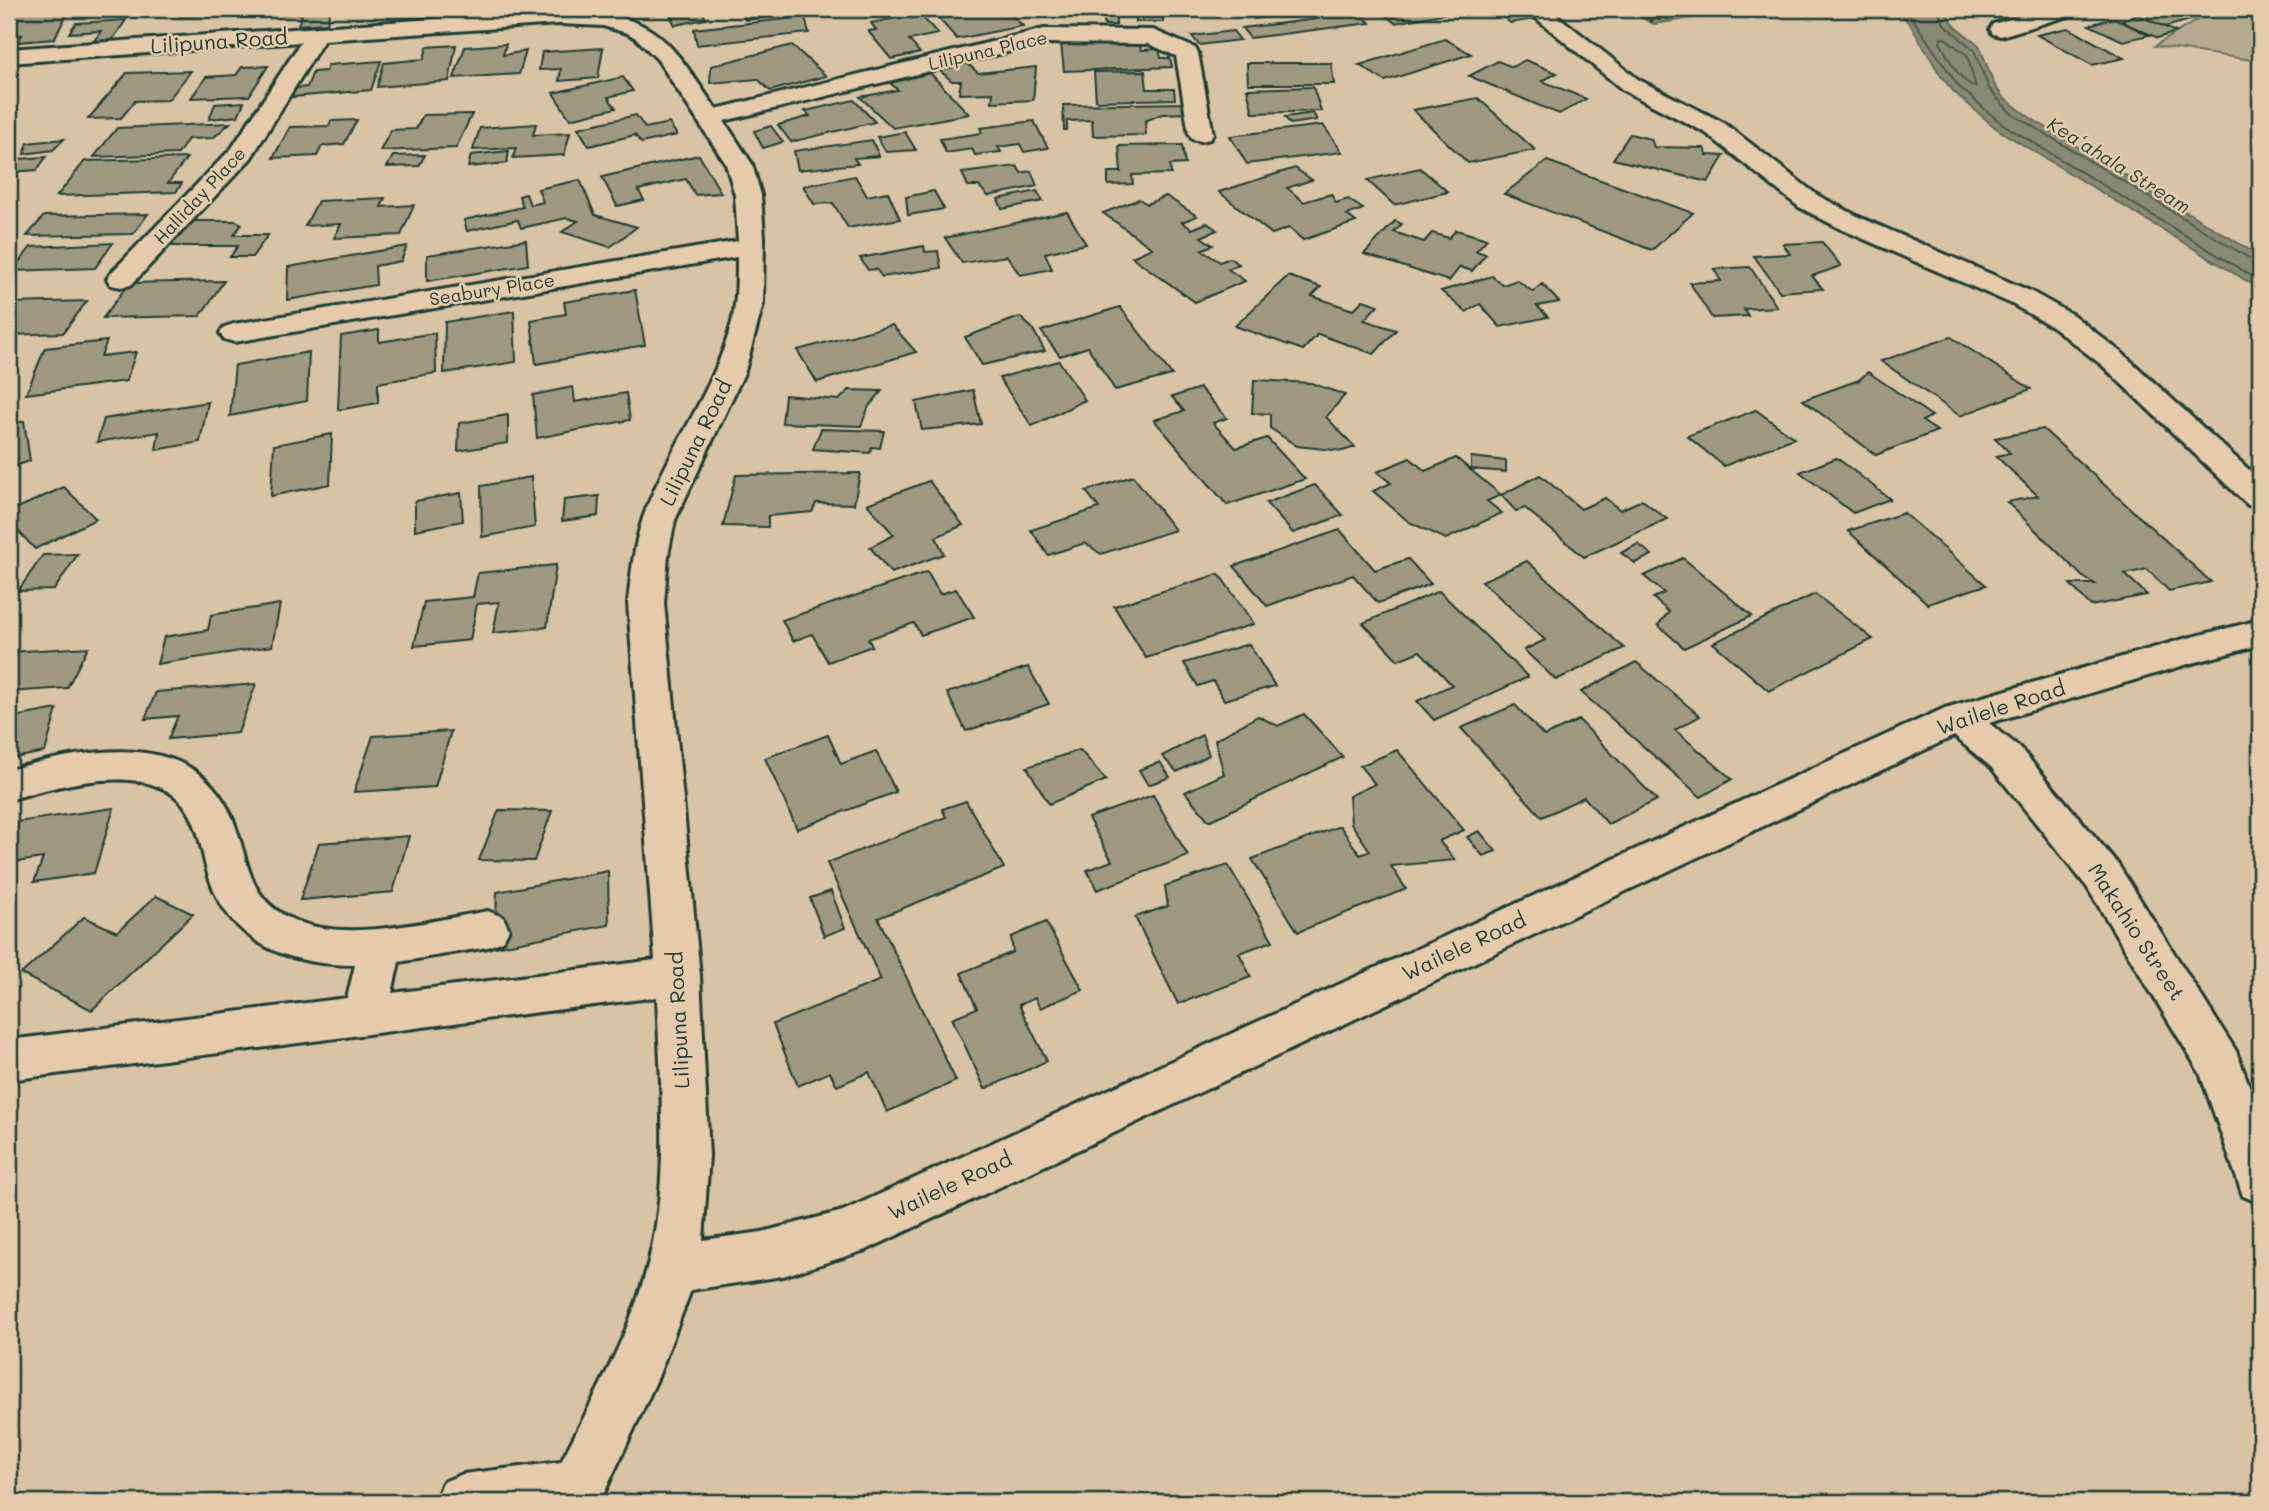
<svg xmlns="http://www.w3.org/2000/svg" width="2269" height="1511" font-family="Mali,sans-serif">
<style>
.green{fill:#b6a990;stroke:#6a7362;stroke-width:2}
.water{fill:#8a8975;stroke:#5f6b5b;stroke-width:2}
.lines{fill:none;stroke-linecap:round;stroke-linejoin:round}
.shore{stroke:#4a5b4e;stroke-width:2}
.building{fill:#9f9981;stroke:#1f3d34;stroke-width:2}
.minor-casing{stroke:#1f3d34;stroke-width:6}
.path{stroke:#1f3d34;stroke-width:2.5;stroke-dasharray:4.5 3.5;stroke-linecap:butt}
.minor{fill:#e5cbac;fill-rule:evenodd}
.labels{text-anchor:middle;stroke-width:5;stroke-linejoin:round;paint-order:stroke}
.far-street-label{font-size:18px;fill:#1f3d34;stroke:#e5cbac}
.far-water-label{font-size:19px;font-style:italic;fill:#2a453a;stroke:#e5cbac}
.street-label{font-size:21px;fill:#1f3d34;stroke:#e5cbac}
</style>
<rect width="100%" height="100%" fill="#d9c3a5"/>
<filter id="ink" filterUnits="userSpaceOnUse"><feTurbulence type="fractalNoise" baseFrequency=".0143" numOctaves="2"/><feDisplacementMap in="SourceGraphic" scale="14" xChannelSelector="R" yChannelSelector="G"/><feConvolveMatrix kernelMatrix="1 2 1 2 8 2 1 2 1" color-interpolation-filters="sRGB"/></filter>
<g filter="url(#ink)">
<polygon class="green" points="2215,9 2260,9 2260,61 2155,46"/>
<g class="water">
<polygon points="1623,9 1751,9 1654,24"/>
<polygon points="1896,9 1943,9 1956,27 1979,45 1995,86 2003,97 2032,119 2260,256 2260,289 1997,129 1954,92 1941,76 1910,24"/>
</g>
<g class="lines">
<g class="shore">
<polyline points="1906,9 1959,87 2001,123 2260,281"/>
<polyline points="1937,9 1944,24 1974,50 1989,89 2011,113 2254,261 2260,262"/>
<path d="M1941,38H1945L1967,55L1976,87C1959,82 1948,57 1940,42Z"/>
</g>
</g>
<g class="building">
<polygon points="42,9 70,9 54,39 18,42 22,35 12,36 15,31 9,31 9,12"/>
<polygon points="185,9 249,9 247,13 180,17"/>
<polygon points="265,9 313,9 312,12 330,10 327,23 298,25 302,14 284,15 286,10 264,12"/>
<polygon points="667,9 701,9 706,19 675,25"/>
<polygon points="743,9 826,9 826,11 745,20"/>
<polygon points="900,9 915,9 938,34 909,40 920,53 891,59 868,31 876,30 871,23 907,16"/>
<polygon points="930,9 1009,9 997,11 1003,17 1012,15 1023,26 957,39"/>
<polygon points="1073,9 1127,9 1127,16 1116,16 1116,25 1104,25 1104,16 1073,19"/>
<polygon points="1136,9 1203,9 1204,13 1163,14 1163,22 1136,22"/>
<polygon points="1243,9 1304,9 1306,10 1254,19"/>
<polygon points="1324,9 1357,9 1370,23 1250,38 1242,28 1318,19 1311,10"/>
<polygon points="1378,9 1449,9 1453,12 1395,23"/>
<polygon points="1494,9 1522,9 1534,19 1510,23"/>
<polygon points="2140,9 2171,9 2194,19 2165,27 2130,12"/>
<polygon points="2138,15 2165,27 2176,32 2158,38 2120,21"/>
<polygon points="805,17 809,33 697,45 694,29"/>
<polygon points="2114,18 2120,21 2149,35 2123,41 2089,25"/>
<polygon points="126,20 110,43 92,44 101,31 69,33 76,23"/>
<polygon points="2068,28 2124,58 2092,65 2037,35"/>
<polygon points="1233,31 1240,40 1199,45 1192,36"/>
<polygon points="1445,39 1471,54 1385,81 1359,65"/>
<polygon points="1139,41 1141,50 1159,49 1161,58 1170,58 1172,67 1064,71 1061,44"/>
<polygon points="506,44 503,55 526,51 519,74 454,78 465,47"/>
<polygon points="456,45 449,81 377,87 384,63 424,59 427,47"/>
<polygon points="792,45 826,76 770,91 758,79 710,83 711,66"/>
<polygon points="603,48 598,78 559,81 561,69 539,70 542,52"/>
<polygon points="1525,60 1557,73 1542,81 1586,99 1559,114 1469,76 1498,61 1512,67"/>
<polygon points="381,61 371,90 292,97 296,88 307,87 313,72 326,71 328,65"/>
<polygon points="967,63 978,73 1036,67 1033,100 992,102 993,93 959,94 961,81 952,81 939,70"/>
<polygon points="1247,63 1331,63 1334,84 1248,84"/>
<polygon points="268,66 249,96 191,98 206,77 236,75 242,67"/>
<polygon points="191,71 168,100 135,101 121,118 88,119 127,73"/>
<polygon points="1145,71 1147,89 1174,89 1175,99 1096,101 1094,72"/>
<polygon points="930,73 969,114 893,128 860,97 898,90 890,83"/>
<polygon points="623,77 633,91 608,97 616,108 570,119 553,93"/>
<polygon points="1313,87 1321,111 1253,113 1247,89"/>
<polygon points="1478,98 1535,150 1468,163 1413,110"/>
<polygon points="854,100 875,122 791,142 778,125 810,116 805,111"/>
<polygon points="244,102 238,116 209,119 215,104"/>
<polygon points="1188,103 1190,113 1162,114 1145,121 1146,135 1093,136 1092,120 1067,121 1067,130 1064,130 1063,105"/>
<polygon points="1313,113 1317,120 1290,124 1285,117"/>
<polygon points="472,114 456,148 380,151 391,130 416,129 423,115"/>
<polygon points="636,115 645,128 669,123 677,135 641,143 635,135 589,146 578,128"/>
<polygon points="357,120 344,144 322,146 317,156 273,158 290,127 329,126 331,121"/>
<polygon points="1034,121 1048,148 1024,152 1020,144 998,147 1001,152 975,155 972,149 946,153 940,139 982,133 980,128"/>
<polygon points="230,123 213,138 188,139 178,154 94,157 117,128"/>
<polygon points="536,124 533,135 570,133 564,155 513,158 516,148 473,150 480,128"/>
<polygon points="1323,125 1342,152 1247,164 1230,136"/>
<polygon points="771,126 783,142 763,148 754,131"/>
<polygon points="905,132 916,150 886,152 877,137"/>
<polygon points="1630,134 1651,139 1654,147 1704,148 1707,155 1724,156 1708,182 1613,159"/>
<polygon points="64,139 53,150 24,154 28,143"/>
<polygon points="872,140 879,156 854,158 858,164 798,170 794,151"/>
<polygon points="1182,145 1185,164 1170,165 1171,174 1132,175 1133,184 1108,185 1108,172 1121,172 1119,146"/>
<polygon points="509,151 507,163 468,167 471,155"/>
<polygon points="425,155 419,166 387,167 393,156"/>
<polygon points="699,155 721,193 695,195 686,179 638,190 644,200 617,206 602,177"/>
<polygon points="46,157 37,170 9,172 18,159"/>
<polygon points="187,158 168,183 182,183 176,192 57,196 85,161"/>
<polygon points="1547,161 1693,213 1652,250 1504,194"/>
<polygon points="1017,166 1021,173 1031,171 1037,186 988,196 979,186 968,186 962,173"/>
<polygon points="1295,168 1312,180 1287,188 1304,202 1331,194 1336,203 1348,199 1363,209 1347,215 1356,222 1303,240 1289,228 1272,234 1219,192"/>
<polygon points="1420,168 1448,192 1394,205 1367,180"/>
<polygon points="855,176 867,196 888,192 900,219 848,228 833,203 814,204 803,186"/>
<polygon points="580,180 595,215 637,227 610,247 562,232 578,221 567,218 521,228 518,220 467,231 464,220 523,207 519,196 526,194 530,205 543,202 538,189"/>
<polygon points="934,191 944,209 908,215 906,197"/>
<polygon points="1037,191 1043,201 1002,209 998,199"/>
<polygon points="1166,196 1197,216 1182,222 1192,229 1207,223 1217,230 1201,237 1213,245 1201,250 1220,262 1230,258 1239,264 1228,269 1245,281 1195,302 1132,257 1152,248 1103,213 1139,199 1147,204"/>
<polygon points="385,198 381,207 414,205 401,235 334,238 341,224 305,226 318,201"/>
<polygon points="1067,212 1086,244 1045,253 1052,269 1020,275 1007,256 962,263 945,238"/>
<polygon points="148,214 133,234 27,236 44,216"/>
<polygon points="191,221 236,221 242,224 234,235 268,235 252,257 230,257 238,246 171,246"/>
<polygon points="1395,221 1402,224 1394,232 1424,242 1432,233 1449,238 1456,230 1487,239 1476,251 1486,254 1472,271 1460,267 1449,281 1364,254"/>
<polygon points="526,240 528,265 427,281 427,255"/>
<polygon points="1822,242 1841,266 1812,276 1823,289 1780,292 1754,256 1790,254 1783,244"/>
<polygon points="113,243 95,268 12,271 31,247"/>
<polygon points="407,246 401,261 375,266 376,285 287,300 288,267"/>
<polygon points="924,246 925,252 938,251 941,268 882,277 876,269 868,270 860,258"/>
<polygon points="1750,267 1777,307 1744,309 1748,316 1712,318 1690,283 1721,281 1714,269"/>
<polygon points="1288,276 1321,287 1312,296 1353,310 1363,300 1378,305 1364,320 1396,330 1374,354 1318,334 1303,350 1235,326"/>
<polygon points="1492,276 1503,285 1517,280 1533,292 1542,284 1559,302 1537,306 1548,317 1500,327 1480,304 1466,312 1441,291"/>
<polygon points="224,281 200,316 103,318 129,283"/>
<polygon points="635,290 645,345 536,364 531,320 566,314 564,302"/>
<polygon points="87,301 63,333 9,335 9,303"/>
<polygon points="1120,307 1172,375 1115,390 1088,347 1060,356 1041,331"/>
<polygon points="514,311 516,362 444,373 445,322"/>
<polygon points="1020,317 1032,328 1045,351 982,365 965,337"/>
<polygon points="892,325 916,352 817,382 797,350"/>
<polygon points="379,330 379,342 435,333 436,373 378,383 378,403 338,410 341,336"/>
<polygon points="1951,337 2031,389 1960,416 1881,361"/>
<polygon points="107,341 101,356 136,352 126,381 26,394 45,348"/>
<polygon points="309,352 307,401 230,416 235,365"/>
<polygon points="1059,361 1085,400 1032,426 999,378"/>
<polygon points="1868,372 1932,416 1922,421 1937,431 1876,455 1803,400 1859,380"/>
<polygon points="1254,380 1311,383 1345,395 1326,417 1355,447 1343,451 1297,446 1270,428 1270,414 1252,413"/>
<polygon points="573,387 575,402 626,393 630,420 537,438 533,395"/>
<polygon points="1200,388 1227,418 1213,423 1236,448 1267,438 1305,479 1227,505 1154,420 1184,411 1172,397"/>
<polygon points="849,390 882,391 869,406 861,426 782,423 785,395 839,400"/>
<polygon points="973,390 981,424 922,430 916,402"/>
<polygon points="208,402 200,442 156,450 159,432 97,442 104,419"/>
<polygon points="1756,410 1794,438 1724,466 1687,436"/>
<polygon points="508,415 508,443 458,451 459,423"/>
<polygon points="24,421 30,461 9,468 9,425"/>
<polygon points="821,429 884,431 880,448 872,447 870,453 813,449"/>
<polygon points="2043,429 2211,582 2169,591 2147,569 2125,574 2147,595 2091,606 2070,584 2095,584 2083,577 2007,502 2038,496 1996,456 2010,453 1995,438"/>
<polygon points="332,434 330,484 271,496 274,445"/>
<polygon points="1471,457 1506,461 1506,472 1471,469"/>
<polygon points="1410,458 1425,471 1456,458 1501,495 1487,501 1502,513 1446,539 1409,522 1373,491 1391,483 1377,472"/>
<polygon points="1837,458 1890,499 1853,513 1800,472"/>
<polygon points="860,473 854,504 816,503 812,512 768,516 768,527 723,526 736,475"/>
<polygon points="1540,475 1581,509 1605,498 1620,510 1642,500 1667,519 1584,557 1525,508 1516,511 1501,495"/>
<polygon points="1133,476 1175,530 1101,554 1085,543 1048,555 1031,530 1099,508 1086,491"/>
<polygon points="531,477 535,527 482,537 481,486"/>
<polygon points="929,481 963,525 936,537 944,554 891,573 870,547 894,535 867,504"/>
<polygon points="1315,485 1343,515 1293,533 1266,503"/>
<polygon points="64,487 96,519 35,549 9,521 9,512"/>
<polygon points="461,493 463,521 415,530 415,501"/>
<polygon points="599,496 598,516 562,521 564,500"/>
<polygon points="1904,513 1986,585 1928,604 1848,531"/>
<polygon points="1340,530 1375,570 1408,559 1431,584 1378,603 1353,575 1267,606 1234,566"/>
<polygon points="1638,544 1652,555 1635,563 1621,553"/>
<polygon points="78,554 54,590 18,591 43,555"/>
<polygon points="1683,558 1752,616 1684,648 1658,625 1669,612 1653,598 1664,593 1644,576"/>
<polygon points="1527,561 1624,648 1556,680 1524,650 1545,640 1482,581"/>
<polygon points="556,565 547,627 493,633 499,602 477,604 470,640 414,646 424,602 473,597 478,573"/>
<polygon points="927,572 940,594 956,589 974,617 921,635 914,623 868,639 872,646 828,662 812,634 793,641 782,620"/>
<polygon points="1219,574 1254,624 1146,658 1114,606"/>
<polygon points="1439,591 1528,677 1434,720 1417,701 1452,685 1420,651 1398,660 1363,623"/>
<polygon points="1815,594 1873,639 1769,691 1713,643"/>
<polygon points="280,604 272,646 157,664 164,637 208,630 211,615"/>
<polygon points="1249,644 1275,686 1224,700 1213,681 1198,686 1184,663"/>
<polygon points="88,647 67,688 9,692 9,652"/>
<polygon points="1636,662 1700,716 1675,730 1732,779 1701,797 1581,692"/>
<polygon points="1028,667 1049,704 966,731 947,693"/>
<polygon points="256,684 238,733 168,739 178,716 145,719 156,692"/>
<polygon points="1515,705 1544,736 1579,720 1657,800 1608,824 1584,797 1542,817 1461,728"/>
<polygon points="57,709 45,752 9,759 9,718"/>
<polygon points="1304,714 1343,757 1209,821 1185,792 1224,774 1215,740 1258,716 1278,726"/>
<polygon points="451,731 435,787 354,792 373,736"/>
<polygon points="828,735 841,764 876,751 896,792 797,829 765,758"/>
<polygon points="1202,735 1209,755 1177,772 1162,756"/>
<polygon points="1080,750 1106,780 1049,804 1027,767"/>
<polygon points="1397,750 1464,830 1439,841 1455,860 1391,866 1406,889 1298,932 1252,859 1340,826 1360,855 1370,851 1351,823 1349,796 1375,784 1360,766"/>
<polygon points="1160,762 1170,777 1148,785 1139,770"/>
<polygon points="1153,795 1188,856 1097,890 1087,870 1112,861 1088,818"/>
<polygon points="966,801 1004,868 878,918 956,1081 887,1112 869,1072 837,1086 830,1072 798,1086 773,1024 881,980 827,863 946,817 942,809"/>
<polygon points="114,808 94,873 34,882 43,858 9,863 9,823"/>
<polygon points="499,810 552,811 534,861 479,860"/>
<polygon points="1479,831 1496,851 1483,856 1467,837"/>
<polygon points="409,836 393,892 300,900 319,843"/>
<polygon points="1228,865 1273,941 1239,953 1251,977 1178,1004 1135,917 1168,906 1165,886"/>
<polygon points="608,871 609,925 495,947 497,892"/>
<polygon points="831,891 845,928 824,936 810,898"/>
<polygon points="156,896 193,914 92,1010 21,974 84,917 117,932"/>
<polygon points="1046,922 1083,990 1040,1008 1035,998 1019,1005 1047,1061 985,1089 952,1018 977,1008 961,973 1013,952 1011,937"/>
</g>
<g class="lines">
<defs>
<g id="minor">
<polygon points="1525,9 1549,9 1639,80 1724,123 1817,195 1859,217 2030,291 2073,315 2123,354 2260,480 2260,508 2248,505 2103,366 2053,327 2010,303 1841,229 1799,207 1706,133 1623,90"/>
<polygon points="2045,9 2078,9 2075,14 2001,36 1993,34 1990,29 1993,24"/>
<path d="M559,10C655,14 664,33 716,109L1044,29L1153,30L1195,48L1198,53L1213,134L1210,139L1201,141L1192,139L1189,134L1176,56L1149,44L1044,43L724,121L752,164L761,195L764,237L763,304L745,371L675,520L668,555L664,603L700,976L709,1156L703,1240L762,1232L843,1211L1945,708L2184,639L2260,620V645L2185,665L1989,723L2019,747L2117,863L2236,1051L2260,1114V1203L2243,1196L2200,1073L2087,887L1991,767L1954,736L866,1250L783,1276L691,1290L658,1377L600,1502H435L443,1482L463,1474L561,1462C597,1391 638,1321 653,1242C669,1162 660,1078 657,997L9,1080V1040L347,998L355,965C287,965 229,943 208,874C201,850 199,823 183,804C146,760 55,786 9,800V770C83,749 192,727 231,815C251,861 244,901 299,922C351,942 434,920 488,911L503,917L509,929L503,941L488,947L399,962L392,993L655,960L628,603C631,574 634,545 643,518C667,450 714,393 732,322C737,301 737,279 737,257L234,342L224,339L220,333L224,327L234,324L738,241L735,195L726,164L658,60L636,38L627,33L603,26L559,24L324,40L251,158L131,285L121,287L111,285L107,279L111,273L232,148L301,42L9,63V49Z"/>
</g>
</defs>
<use href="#minor" class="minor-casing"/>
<polyline class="path" points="1649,21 1731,9"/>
<use href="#minor" class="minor"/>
</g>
</g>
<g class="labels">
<g class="far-street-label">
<text transform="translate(988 51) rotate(-13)" y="6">Lilipuna Place</text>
<text transform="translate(200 196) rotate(-47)" y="6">Halliday Place</text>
<text transform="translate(492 290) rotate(-9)" y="6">Seabury Place</text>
</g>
<g class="far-water-label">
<text transform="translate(2119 165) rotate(32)" y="7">Keaʻahala Stream</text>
</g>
<g class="street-label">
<text transform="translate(219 42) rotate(-4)" y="7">Lilipuna Road</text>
<text transform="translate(696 443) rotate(-64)" y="7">Lilipuna Road</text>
<text transform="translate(2001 708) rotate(-18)" y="7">Wailele Road</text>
<text transform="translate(2136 932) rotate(57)" y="7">Makahio Street</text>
<text transform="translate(1464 947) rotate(-25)" y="7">Wailele Road</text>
<text transform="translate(679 1020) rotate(-93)" y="7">Lilipuna Road</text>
<text transform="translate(950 1186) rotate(-25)" y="7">Wailele Road</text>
</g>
</g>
<rect width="2269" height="1511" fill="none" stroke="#e5cbac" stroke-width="35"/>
<rect x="18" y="18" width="2234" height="1476" fill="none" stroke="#1f3d34" stroke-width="2.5" filter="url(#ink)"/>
</svg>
